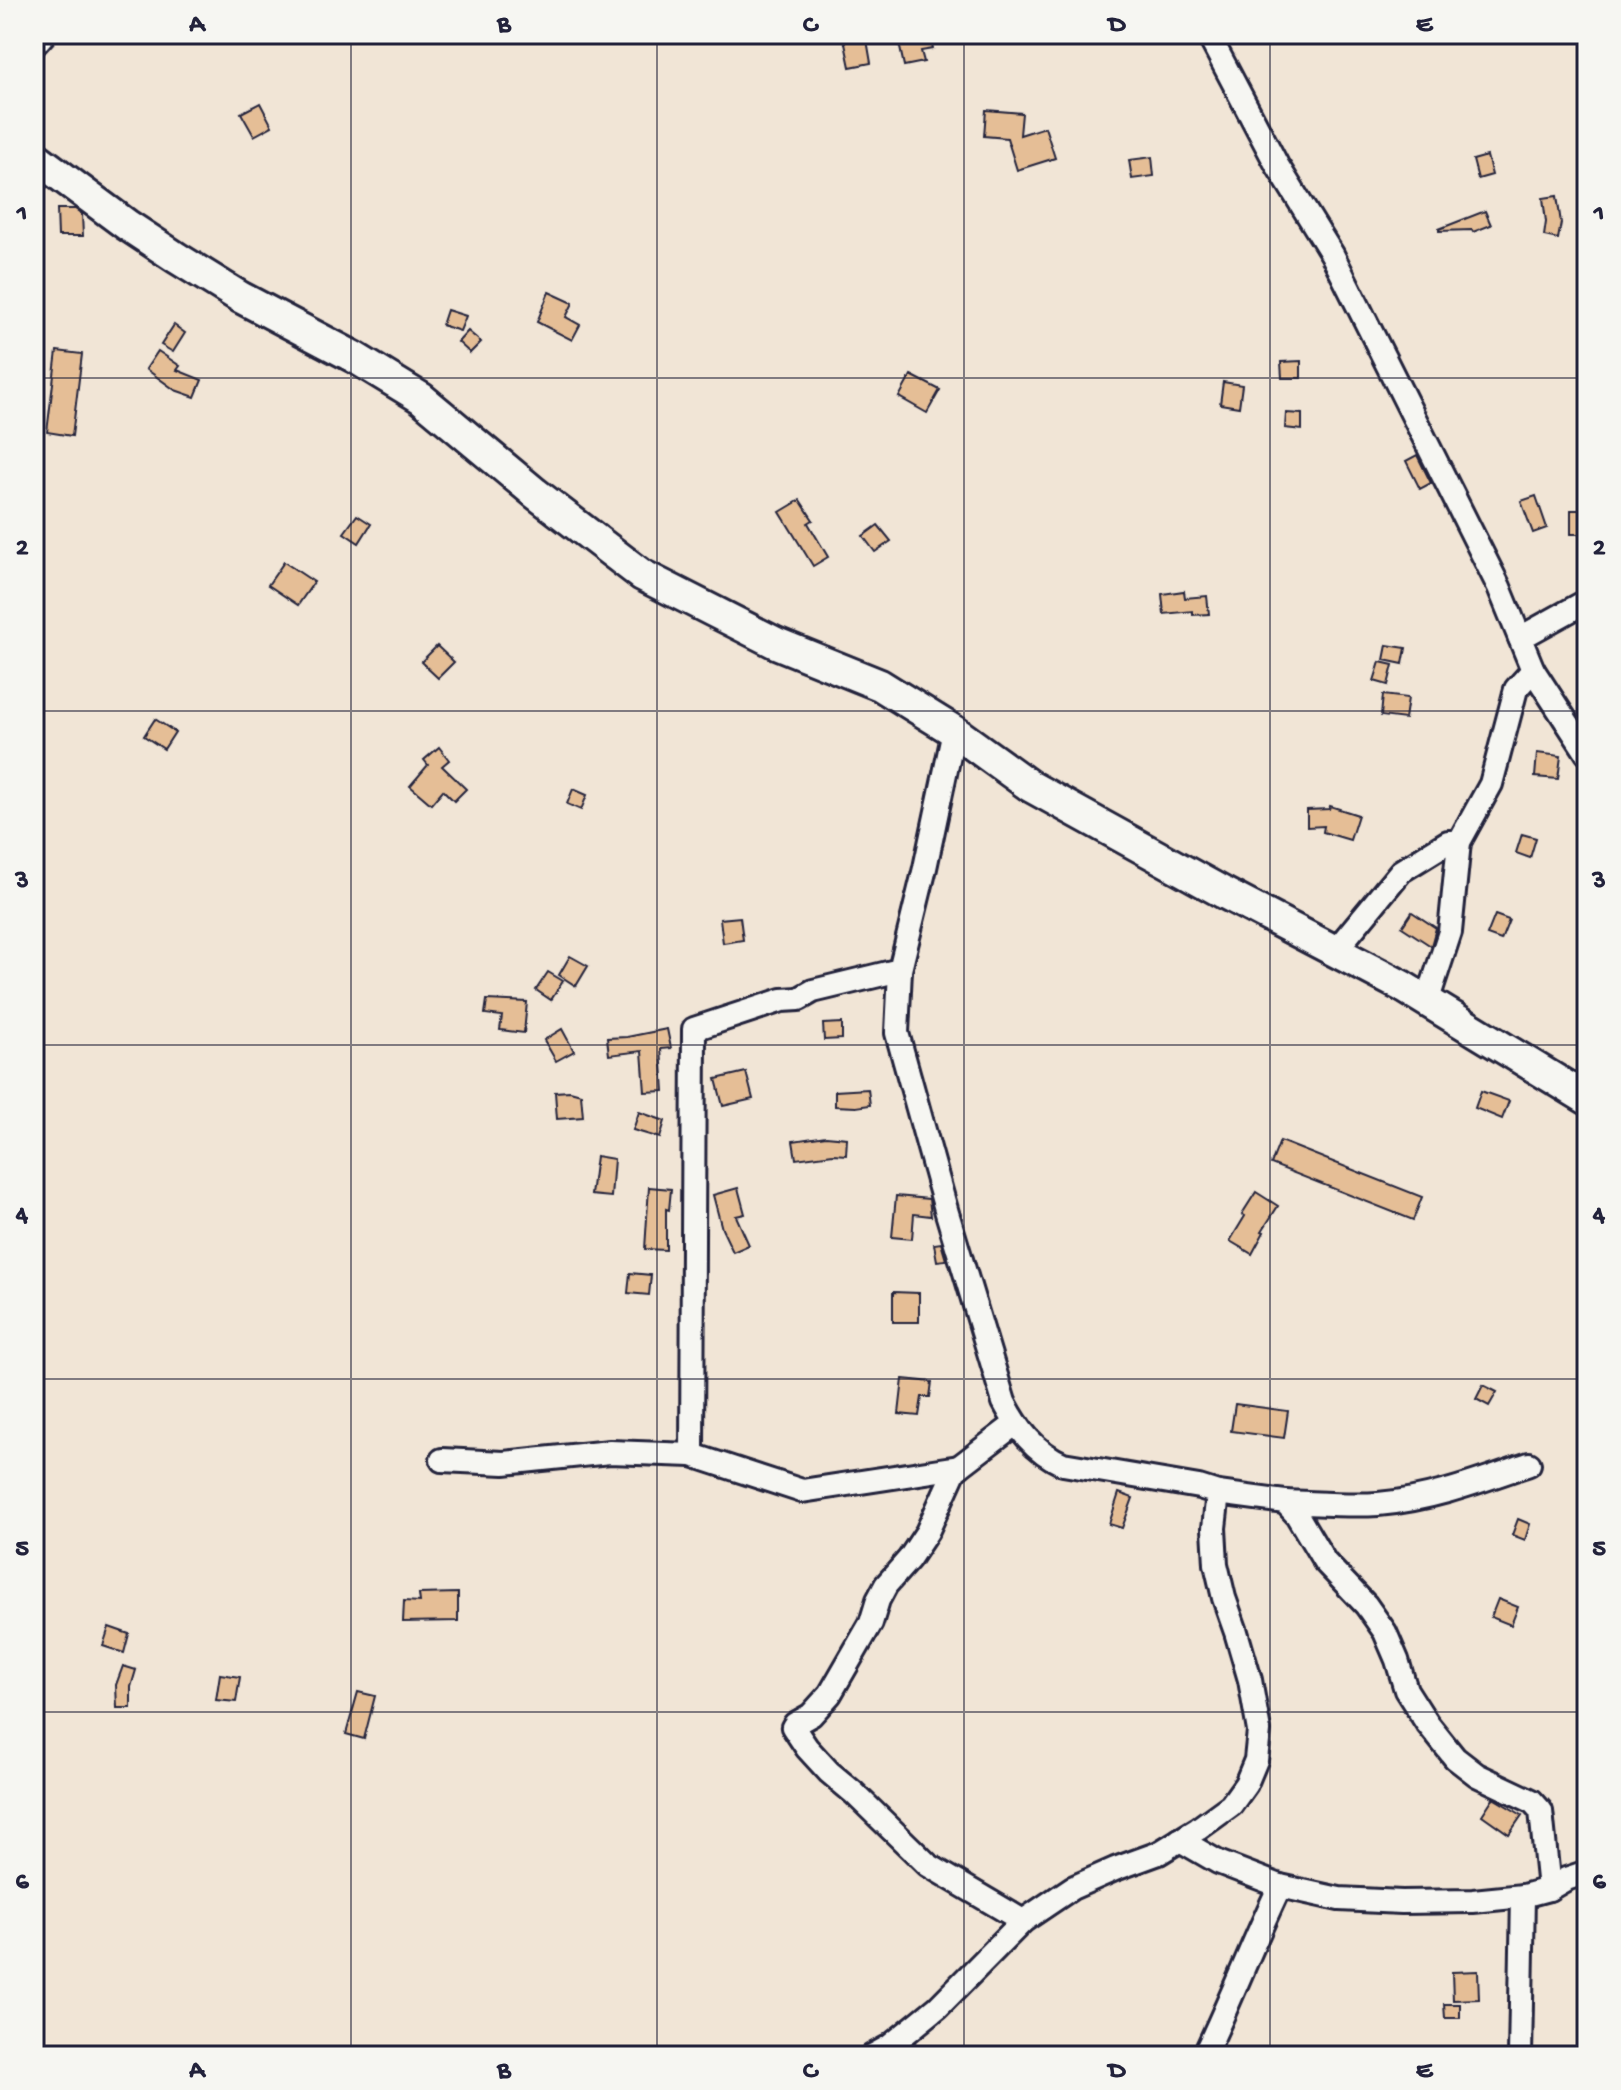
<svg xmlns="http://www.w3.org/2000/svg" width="1621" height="2090" font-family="'Gochi Hand',sans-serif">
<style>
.building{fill:#e5be96;stroke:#22223b;stroke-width:2}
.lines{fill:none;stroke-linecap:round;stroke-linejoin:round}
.street-casing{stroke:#22223b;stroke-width:28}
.secondary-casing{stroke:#22223b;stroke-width:36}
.street{stroke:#f6f6f2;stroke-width:22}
.secondary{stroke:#f6f6f2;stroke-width:30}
.grid{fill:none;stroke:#22223b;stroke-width:2;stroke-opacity:0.55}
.neatline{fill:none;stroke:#22223b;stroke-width:3}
.grid-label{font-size:26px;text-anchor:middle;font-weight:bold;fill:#22223b}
</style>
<rect width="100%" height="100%" fill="#f1e5d6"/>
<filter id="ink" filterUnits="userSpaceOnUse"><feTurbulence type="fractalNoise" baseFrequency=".0125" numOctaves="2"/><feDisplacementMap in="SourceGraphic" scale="16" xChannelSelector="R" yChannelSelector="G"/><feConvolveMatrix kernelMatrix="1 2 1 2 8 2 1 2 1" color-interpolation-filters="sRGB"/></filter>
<g filter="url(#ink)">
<g class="building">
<polygon points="843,34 866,34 871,63 850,67"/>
<polygon points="897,34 929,34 933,49 921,51 924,62 904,66"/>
<polygon points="260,103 272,126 254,136 241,113"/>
<polygon points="986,110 1022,113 1020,135 1045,127 1055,158 1017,170 1007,138 984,136"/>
<polygon points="1487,156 1492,175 1478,179 1473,160"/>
<polygon points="1152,157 1154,176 1132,179 1129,160"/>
<polygon points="1557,196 1561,223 1558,239 1544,236 1546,222 1543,198"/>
<polygon points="57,209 75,209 82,214 83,236 58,236"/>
<polygon points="1485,211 1491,225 1473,232 1472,230 1439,231 1439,229"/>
<polygon points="549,292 573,303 566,317 580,325 572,340 537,322"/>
<polygon points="447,310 466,316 460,331 442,325"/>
<polygon points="174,325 185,333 173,352 161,345"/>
<polygon points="468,331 481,342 470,353 458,342"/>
<polygon points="57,351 82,354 72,436 47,432"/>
<polygon points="158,351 180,366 177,370 202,380 195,397 175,390 146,369"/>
<polygon points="1301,361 1301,378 1282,378 1281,362"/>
<polygon points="911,375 940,390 927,413 899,397"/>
<polygon points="1223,382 1242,385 1239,407 1220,404"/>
<polygon points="1286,413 1302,414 1302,430 1285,428"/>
<polygon points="1417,455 1431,483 1420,489 1406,461"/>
<polygon points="1536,496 1547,528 1533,533 1521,501"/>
<polygon points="800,500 813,520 808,523 828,557 813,566 780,512"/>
<rect x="1571" y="510" width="16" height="24"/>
<polygon points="357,515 371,524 359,543 344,533"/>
<polygon points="878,525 891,541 875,552 863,536"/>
<polygon points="284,562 314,582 298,605 268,585"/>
<polygon points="1184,591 1185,598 1207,596 1209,614 1193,615 1193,611 1164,614 1162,594"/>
<polygon points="1387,645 1406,648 1403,664 1384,660"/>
<polygon points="437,646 454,662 438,678 421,662"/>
<polygon points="1380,662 1393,665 1388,685 1374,681"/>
<polygon points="1383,695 1408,698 1405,719 1381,716"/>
<polygon points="155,719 175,732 164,749 144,736"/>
<polygon points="439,747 449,760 442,766 466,789 454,801 443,790 431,804 410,786 428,765 424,760"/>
<polygon points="1537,753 1561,756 1558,779 1535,777"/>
<polygon points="573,789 587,795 581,810 567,804"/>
<polygon points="1330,806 1358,815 1350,840 1323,832 1324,826 1307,827 1307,810 1329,809"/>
<polygon points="1522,834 1536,838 1530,858 1516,853"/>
<polygon points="1412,912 1436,928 1431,946 1402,927"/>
<polygon points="1495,915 1509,920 1501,940 1487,935"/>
<polygon points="740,917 743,940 723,943 720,919"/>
<polygon points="570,956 588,966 576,986 559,975"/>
<polygon points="548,972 563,981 551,1000 536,990"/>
<polygon points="487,1000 527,1002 524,1033 500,1030 502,1016 485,1014"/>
<polygon points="842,1023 842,1039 824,1040 823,1024"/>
<polygon points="562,1029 574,1051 556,1061 544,1040"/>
<polygon points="667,1029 671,1048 661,1049 664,1091 645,1092 642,1051 609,1055 607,1038 627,1037"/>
<polygon points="746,1072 753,1099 723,1106 716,1079"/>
<polygon points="868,1089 870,1105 856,1107 835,1106 835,1091"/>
<polygon points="570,1091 581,1094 583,1117 557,1119 555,1092"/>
<polygon points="1481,1091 1509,1101 1502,1119 1475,1108"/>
<polygon points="639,1112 665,1121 660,1138 633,1130"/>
<polygon points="826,1136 847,1138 846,1155 833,1154 796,1159 793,1141"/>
<polygon points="1280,1141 1422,1197 1413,1220 1271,1164"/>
<polygon points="596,1156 614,1159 611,1197 591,1195"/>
<polygon points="649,1187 671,1189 669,1210 666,1209 666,1250 645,1249"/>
<polygon points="738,1188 745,1214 736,1216 749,1245 733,1252 722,1229 713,1195"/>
<polygon points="1256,1192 1278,1206 1262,1231 1264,1232 1252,1254 1230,1241 1245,1216 1242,1214"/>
<polygon points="896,1196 929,1199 931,1216 914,1214 912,1239 892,1237"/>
<polygon points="941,1243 946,1260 937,1261 934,1244"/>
<polygon points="630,1273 651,1275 649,1295 628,1293"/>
<polygon points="893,1292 919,1293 919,1322 893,1322"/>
<polygon points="903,1379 932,1382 930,1397 922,1397 919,1416 899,1414"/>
<polygon points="1483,1385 1497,1392 1489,1406 1476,1399"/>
<polygon points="1235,1404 1288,1411 1284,1438 1231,1431"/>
<polygon points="1119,1493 1133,1498 1122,1528 1109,1524"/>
<polygon points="1518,1519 1530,1524 1525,1540 1512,1535"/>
<polygon points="458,1593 458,1621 403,1622 404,1601 420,1602 419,1594"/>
<polygon points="1498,1599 1518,1607 1511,1625 1491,1617"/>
<polygon points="109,1627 129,1634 124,1653 103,1646"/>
<polygon points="123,1666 136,1670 131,1687 131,1708 117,1708 116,1685"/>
<polygon points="220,1674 240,1677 236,1702 216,1700"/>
<polygon points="358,1692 375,1696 364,1739 346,1734"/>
<polygon points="1493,1798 1522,1815 1509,1834 1482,1815"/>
<polygon points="1478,1971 1479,1999 1453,2000 1452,1972"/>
<polygon points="1444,2004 1460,2004 1460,2018 1445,2018"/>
</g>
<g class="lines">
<defs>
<g id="street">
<polyline points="1208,34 1277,165 1332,254 1499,587 1533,670 1587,753"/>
<polyline points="34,45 44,34"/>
<polyline points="1520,638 1587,601"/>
<polyline points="1335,951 1401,871 1448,842 1459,842"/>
<polyline points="1427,1002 1450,932 1459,842 1491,784 1516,689 1533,670"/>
<polyline points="1015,1424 955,1470 927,1532 909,1559 886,1585 878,1600 871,1623 830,1694 811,1715 795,1724 793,1727 807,1748 829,1772 854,1793 928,1865 1023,1921"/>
<polyline points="692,1455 694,1029 782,1000 799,999 813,991 900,970"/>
<polyline points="442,1460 504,1463 610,1452 692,1455 802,1491 959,1467"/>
<polyline points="1218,1493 1285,1502 1297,1515 1325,1562 1366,1605 1385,1632 1397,1660 1406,1690 1427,1723 1455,1758 1477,1775 1532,1801 1541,1811 1549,1889"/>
<path d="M1285,1502C1316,1503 1347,1506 1378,1504C1430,1500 1480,1481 1529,1464"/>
<polyline points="1180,1840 1218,1862 1280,1886 1339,1899 1402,1902 1473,1901 1523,1896 1549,1889 1566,1879 1587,1872"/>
<path d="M872,2056L890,2046L938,2007L1023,1921L1072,1888L1115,1869L1159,1853L1198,1829L1231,1805L1246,1784L1256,1760L1259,1731L1250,1680L1236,1632L1224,1598L1216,1564L1214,1528L1218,1493L1199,1487L1063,1464C1034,1451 1018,1429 1004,1402L947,1213L897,1033L900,970L925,868L954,731"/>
<path d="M1204,2056C1231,2000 1253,1942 1280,1886"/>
<polyline points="1520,2056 1523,1896"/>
</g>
<polyline id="secondary" points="34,156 127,225 177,258 240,297 354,357 421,398 535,493 642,575 776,643 880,685 954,731 1030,786 1224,893 1402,986 1587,1099"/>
</defs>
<use href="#street" class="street-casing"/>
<use href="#secondary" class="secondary-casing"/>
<use href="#street" class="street"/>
<use href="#secondary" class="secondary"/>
</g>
</g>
<path class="grid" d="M351,34V2056M657,34V2056M964,34V2056M1270,34V2056M34,378H1587M34,711H1587M34,1045H1587M34,1379H1587M34,1712H1587"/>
<rect width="1621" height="2090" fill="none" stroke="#f6f6f2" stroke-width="88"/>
<rect x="44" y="44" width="1533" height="2002" class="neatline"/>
<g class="grid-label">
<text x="197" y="31">A</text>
<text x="504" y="31">B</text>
<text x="810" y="31">C</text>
<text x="1117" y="31">D</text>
<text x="1424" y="31">E</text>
<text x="22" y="220">1</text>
<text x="1599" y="220">1</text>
<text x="22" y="554">2</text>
<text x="1599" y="554">2</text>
<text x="22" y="887">3</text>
<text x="1599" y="887">3</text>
<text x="22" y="1221">4</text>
<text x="1599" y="1221">4</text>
<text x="22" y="1555">5</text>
<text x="1599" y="1555">5</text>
<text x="22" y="1888">6</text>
<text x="1599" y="1888">6</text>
<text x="197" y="2077">A</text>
<text x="504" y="2077">B</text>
<text x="810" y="2077">C</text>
<text x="1117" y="2077">D</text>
<text x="1424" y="2077">E</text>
</g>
</svg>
